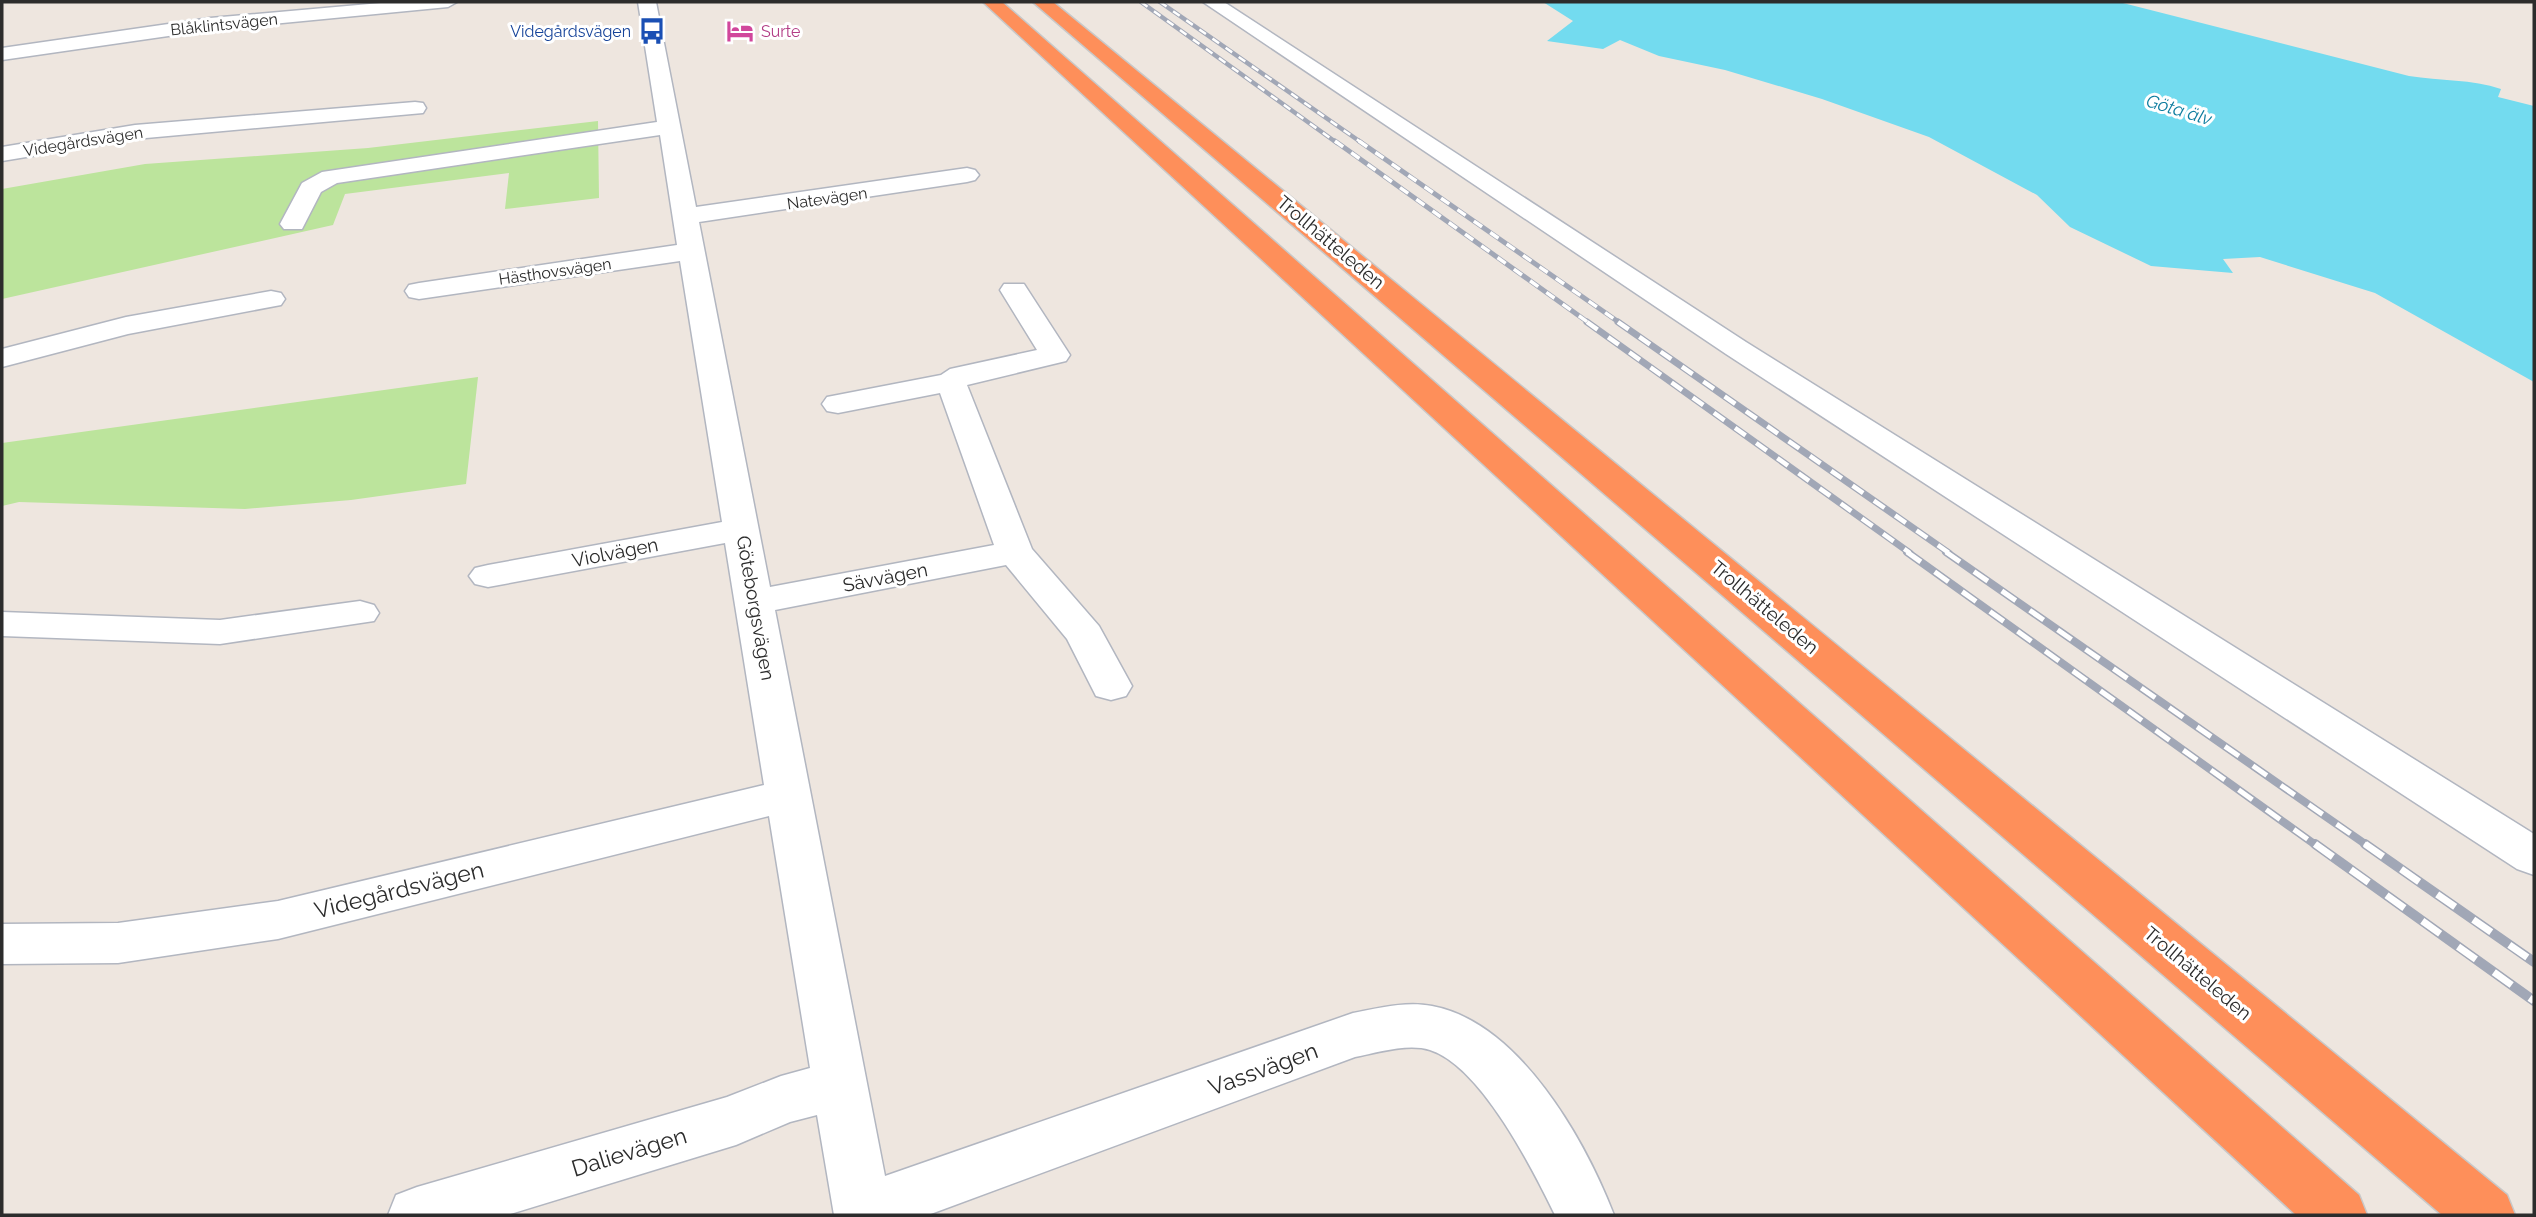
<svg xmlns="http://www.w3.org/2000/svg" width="2536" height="1217" font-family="Raleway,sans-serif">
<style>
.green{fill:#bce49c}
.water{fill:#73dbef}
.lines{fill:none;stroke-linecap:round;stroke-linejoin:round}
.minor-casing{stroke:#b2b6c0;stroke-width:3}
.highway-casing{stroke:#c8c8c8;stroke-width:3}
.minor{fill:#fff;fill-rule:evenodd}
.highway{fill:#fe8f5a;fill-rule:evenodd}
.rail-far4-casing{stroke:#a1a7b6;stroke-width:4.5}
.rail-far3-casing{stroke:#a1a7b6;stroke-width:5}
.rail-far2-casing{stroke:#a1a7b6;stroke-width:7}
.rail-far1-casing{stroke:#a1a7b6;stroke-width:8}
.rail-casing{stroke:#a1a7b6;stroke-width:10}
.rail-far4{stroke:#fff;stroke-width:2.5;stroke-dasharray:8;stroke-linecap:butt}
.rail-far3{stroke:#fff;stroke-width:3.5;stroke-dasharray:10;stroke-linecap:butt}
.rail-far2{stroke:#fff;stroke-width:4.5;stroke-dasharray:13;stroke-linecap:butt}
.rail-far1{stroke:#fff;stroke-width:5;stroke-dasharray:17;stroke-linecap:butt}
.rail{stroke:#fff;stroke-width:7;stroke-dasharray:22;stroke-linecap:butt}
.labels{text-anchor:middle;stroke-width:6;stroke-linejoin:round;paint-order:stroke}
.far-street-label{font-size:16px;fill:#2c2c2c;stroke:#fff}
.far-transit-label{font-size:16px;fill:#164399;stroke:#fff;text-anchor:end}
.far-hotel-label{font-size:16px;fill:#b23c85;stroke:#fff;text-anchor:start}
.far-water-label{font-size:18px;font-style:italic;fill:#0e7d9f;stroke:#fff}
.street-label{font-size:19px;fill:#2c2c2c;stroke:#fff}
.near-street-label{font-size:23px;fill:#2c2c2c;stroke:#fff}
</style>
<rect width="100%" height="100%" fill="#eee6df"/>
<g class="green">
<polygon points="598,121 599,198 505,209 509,173 345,194 333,225 2,299 2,189 145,164 368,148"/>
<polygon points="478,377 466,484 351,500 245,509 19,502 2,506 2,443"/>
</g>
<path class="water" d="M1543,2H2119L2409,76C2440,81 2472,79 2501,89L2498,97L2534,106V382L2375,293L2260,257L2223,259L2233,273L2151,266L2070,227L2037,195L1929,137L1822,99L1725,70L1659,56L1620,40L1603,49L1547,41L1573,21Z"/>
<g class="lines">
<defs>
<g id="minor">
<polygon points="392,2 457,2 448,7 210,30 2,60 2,48 210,18"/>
<path d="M638,2H656L696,207L967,168L975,170L979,175L975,180L967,182L699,222L770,587L994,545L940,393L838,413L827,411L822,404L827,397L941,375L950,369L1037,350L1000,290L1004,284H1024L1070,355L1066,361L967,385L1032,549L1099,626L1132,686L1126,696L1111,700L1096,696L1067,639L1006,565L775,610L885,1176L1353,1013C1379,1008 1406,1001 1432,1006C1519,1022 1585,1140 1614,1215H1555C1533,1170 1481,1066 1430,1050C1407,1043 1377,1053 1355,1057L928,1215H834L817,1115L790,1122L736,1145L507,1215H388L396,1195L417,1187L727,1097L781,1076L810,1068L769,816L278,939L118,963L2,964V924L118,923L278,901L764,785L725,543L488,587L475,584L469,576L475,568L488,565L722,522L680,261L419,299L409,297L405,291L409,285L419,283L677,245L660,135L337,183L321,192L302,229H284L280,224L302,183L322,172L657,122Z"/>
<polygon points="1203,2 1224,2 1746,342 2534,834 2534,875 2517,869 1726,354"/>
<polygon points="415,102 423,103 426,108 423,113 135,139 2,161 2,147 135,125"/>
<polygon points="271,291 281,293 285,299 281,305 128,334 2,367 2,349 126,317"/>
<polygon points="360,601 374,605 379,613 374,621 220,644 2,636 2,612 220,620"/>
</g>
<g id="highway">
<polygon points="983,2 1002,2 2359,1195 2367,1215 2296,1215"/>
<polygon points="1033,2 1053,2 2507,1195 2515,1215 2442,1215"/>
</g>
</defs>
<use href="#minor" class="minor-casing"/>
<use href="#highway" class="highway-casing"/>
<use href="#minor" class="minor"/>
<use href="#highway" class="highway"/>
<defs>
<g id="rail-far4">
<polyline points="1141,2 1337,143"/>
<polyline points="1160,2 1362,143"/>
</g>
<g id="rail-far3">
<polyline points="1335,141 1589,323"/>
<polyline points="1359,141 1620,323"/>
</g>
<g id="rail-far2">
<polyline points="1587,322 1910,553"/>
<polyline points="1618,322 1949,553"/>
</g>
<g id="rail-far1">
<polyline points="1907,552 2317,846"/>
<polyline points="1946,552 2368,846"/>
</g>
<g id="rail">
<polyline points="2315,844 2534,1001"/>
<polyline points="2365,844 2534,962"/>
</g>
</defs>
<use href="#rail-far4" class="rail-far4-casing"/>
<use href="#rail-far3" class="rail-far3-casing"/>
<use href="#rail-far2" class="rail-far2-casing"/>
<use href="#rail-far1" class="rail-far1-casing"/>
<use href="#rail" class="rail-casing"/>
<use href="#rail-far4" class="rail-far4"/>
<use href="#rail-far3" class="rail-far3"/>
<use href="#rail-far2" class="rail-far2"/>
<use href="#rail-far1" class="rail-far1"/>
<use href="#rail" class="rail"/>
</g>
<defs>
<symbol id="bus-bare" viewBox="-9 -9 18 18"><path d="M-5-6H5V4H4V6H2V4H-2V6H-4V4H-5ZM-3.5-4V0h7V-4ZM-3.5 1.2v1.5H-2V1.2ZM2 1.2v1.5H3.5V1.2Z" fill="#1a4fb4" stroke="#fff" stroke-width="2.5" paint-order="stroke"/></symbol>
<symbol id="hotel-bare" viewBox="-9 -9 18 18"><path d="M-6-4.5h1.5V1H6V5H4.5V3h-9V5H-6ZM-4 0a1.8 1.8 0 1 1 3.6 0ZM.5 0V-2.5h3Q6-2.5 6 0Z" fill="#d1479c" stroke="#fff" stroke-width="2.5" paint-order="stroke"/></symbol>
</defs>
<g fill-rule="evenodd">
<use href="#bus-bare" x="633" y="12" width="38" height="38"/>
<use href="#hotel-bare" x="721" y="12" width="38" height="38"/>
</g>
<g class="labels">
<g class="far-street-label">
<text transform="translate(224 24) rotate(-6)" y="6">Blåklintsvägen</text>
<text transform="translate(83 141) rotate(-9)" y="6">Videgårdsvägen</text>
<text transform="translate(827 198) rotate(-8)" y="6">Natevägen</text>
<text transform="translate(555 271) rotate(-8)" y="6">Hästhovsvägen</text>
</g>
<g class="far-transit-label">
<text x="631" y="37">Videgårdsvägen</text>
</g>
<g class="far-hotel-label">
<text x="761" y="37">Surte</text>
</g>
<g class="far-water-label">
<text transform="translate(2179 110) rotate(17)" y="6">Göta älv</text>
</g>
<g class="street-label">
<text transform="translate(1331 242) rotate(40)" y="7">Trollhätteleden</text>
<text transform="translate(615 552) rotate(-11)" y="7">Violvägen</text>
<text transform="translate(885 577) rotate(-11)" y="7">Sävvägen</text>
<text transform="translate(1765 607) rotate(40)" y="7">Trollhätteleden</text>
<text transform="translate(756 608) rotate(80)" y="7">Göteborgsvägen</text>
<text transform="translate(2198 973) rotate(40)" y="7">Trollhätteleden</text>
</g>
<g class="near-street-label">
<text transform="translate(399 890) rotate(-14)" y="8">Videgårdsvägen</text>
<text transform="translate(1263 1069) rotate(-20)" y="8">Vassvägen</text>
<text transform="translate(629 1152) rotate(-17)" y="8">Dalievägen</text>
</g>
</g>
<rect width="2536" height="1217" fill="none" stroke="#2c2c2c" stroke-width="7"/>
</svg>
